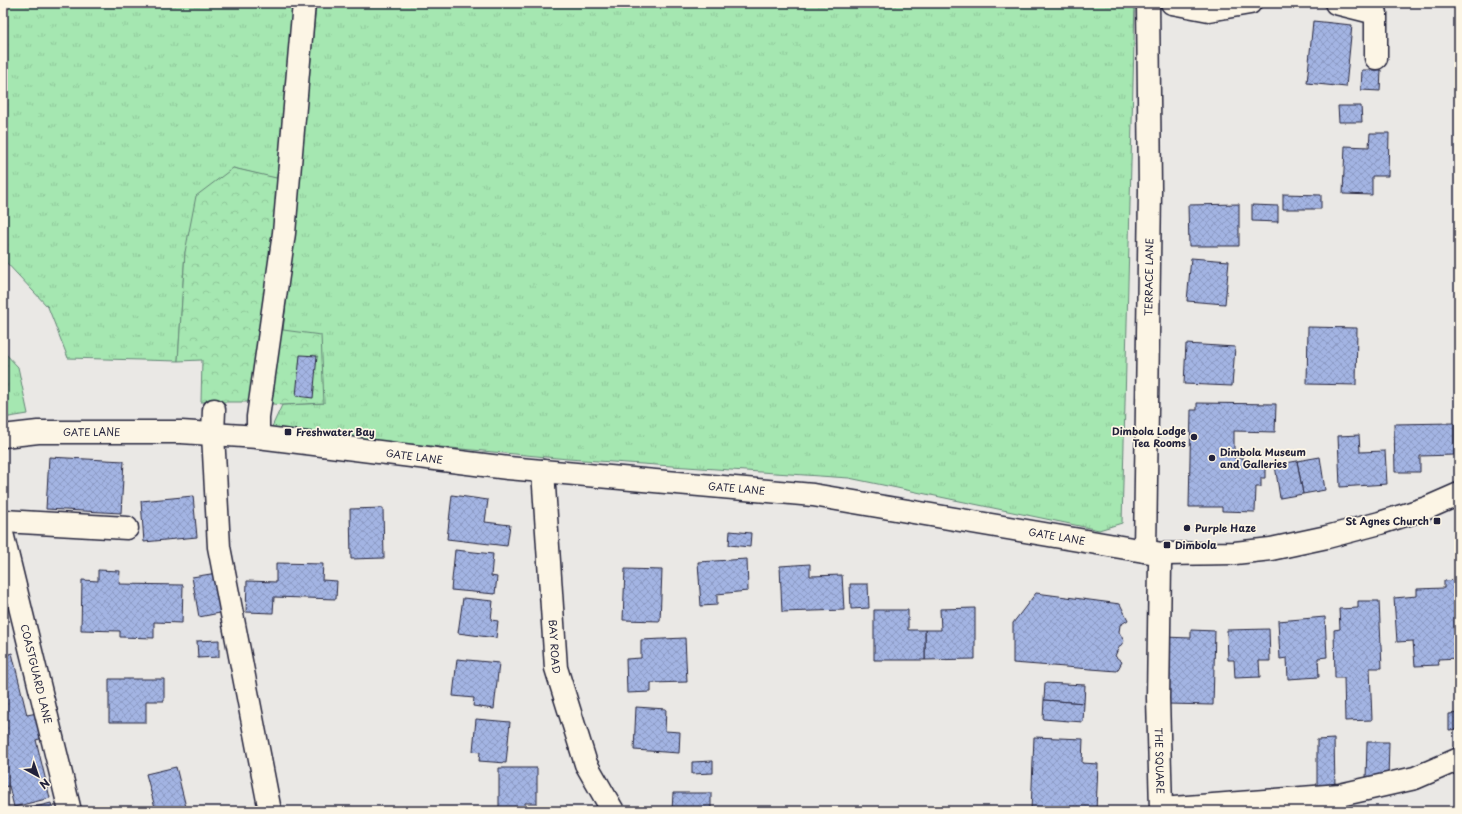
<svg xmlns="http://www.w3.org/2000/svg" width="1462" height="814" font-family="'Playpen Sans',sans-serif">
<style>
.grass{fill:url(#grass-tufts);stroke:#648476}
.forest{fill:url(#forest-crowns);stroke:#648476}
.building{fill:url(#building-cross-hatch);stroke:#22223b}
.lines{fill:none;stroke-linecap:round;stroke-linejoin:round}
.minor-casing{stroke:#22223b;stroke-width:25}
.minor{stroke:#fcf5e5;stroke-width:22}
.poi-dot{fill:#22223b;stroke:#fcf5e5;stroke-width:1.5}
.labels{text-anchor:middle;stroke-width:3.5;stroke-linejoin:round;paint-order:stroke}
.street-label{font-size:10px;fill:#22223b;stroke:#fcf5e5}
.poi-label{font-size:10px;font-weight:bold;fill:#22223b;stroke:#fcf5e5;text-anchor:start}
</style>
<defs>
<pattern id="grass-tufts" width="24" height="20" patternUnits="userSpaceOnUse"><rect width="24" height="20" fill="#a5e7b1"/><path d="M3 7l-1-3M5 7V3M7 7l1-3M15 17l-1-3M17 17v-4M19 17l1-3" fill="none" stroke="#8ec699"/></pattern>
<pattern id="forest-crowns" width="20" height="18" patternUnits="userSpaceOnUse"><rect width="20" height="18" fill="#a5e7b1"/><path d="M2 6a3 3 0 1 1 6 0M12 15a3 3 0 1 1 6 0" fill="none" stroke="#8ec699"/></pattern>
<pattern id="building-cross-hatch" width="8" height="8" patternUnits="userSpaceOnUse"><rect width="8" height="8" fill="#a3b4e3"/><path d="M0 0l8 8M0 8l8-8" fill="none" stroke="#8c9ac4"/></pattern>
</defs>
<rect width="100%" height="100%" fill="#eae8e5"/>
<filter id="ink" filterUnits="userSpaceOnUse"><feTurbulence type="fractalNoise" baseFrequency=".025" numOctaves="2"/><feDisplacementMap in="SourceGraphic" scale="8" xChannelSelector="R" yChannelSelector="G"/><feConvolveMatrix kernelMatrix="1 2 1 2 8 2 1 2 1" color-interpolation-filters="sRGB"/></filter>
<g filter="url(#ink)">
<g class="grass">
<polygon points="3,3 293,3 277,179 233,168 185,252 178,361 68,358 48,307 3,259"/>
<polygon points="316,3 1135,3 1122,523 1099,530 849,478 568,459 270,431 282,405 324,403 283,330 309,78"/>
<polygon points="3,351 18,367 28,414 3,418"/>
</g>
<polygon class="forest" points="233,168 298,183 283,330 321,335 324,403 282,405 257,402 201,402 202,360 178,361 185,252 196,196"/>
<g class="building">
<polygon points="1313,21 1352,25 1346,87 1307,83"/>
<polygon points="1362,70 1381,70 1380,91 1361,90"/>
<polygon points="1338,106 1361,106 1362,122 1339,122"/>
<polygon points="1370,133 1389,133 1388,176 1372,176 1372,195 1343,194 1345,146 1369,147"/>
<polygon points="1283,194 1321,195 1321,209 1283,209"/>
<polygon points="1239,204 1239,246 1189,246 1188,205"/>
<polygon points="1252,205 1278,206 1278,222 1252,221"/>
<polygon points="1191,258 1229,261 1225,304 1187,301"/>
<polygon points="1308,327 1357,328 1356,385 1307,384"/>
<polygon points="1186,344 1235,347 1232,386 1184,384"/>
<polygon points="300,355 317,356 313,398 296,396"/>
<polygon points="1197,403 1276,404 1275,432 1234,431 1234,458 1244,458 1244,462 1265,463 1265,478 1261,478 1261,487 1256,487 1255,512 1222,511 1222,507 1189,507 1191,410 1197,410"/>
<polygon points="1454,423 1454,455 1420,456 1420,472 1395,472 1394,424"/>
<polygon points="1359,435 1360,452 1385,451 1387,484 1340,487 1338,436"/>
<polygon points="49,457 124,461 121,513 46,509"/>
<polygon points="1320,457 1325,490 1303,494 1297,461"/>
<polygon points="1297,461 1303,494 1280,498 1275,465"/>
<polygon points="452,495 488,500 485,522 510,525 507,546 447,539"/>
<polygon points="193,496 197,537 144,542 141,501"/>
<polygon points="383,508 384,558 351,559 350,509"/>
<polygon points="730,531 751,533 750,547 729,545"/>
<polygon points="455,550 493,554 491,576 497,577 495,594 451,590"/>
<polygon points="747,559 748,591 717,594 717,605 701,606 698,562"/>
<polygon points="276,563 323,564 322,580 337,581 336,599 274,597 273,613 246,612 247,581 276,582"/>
<polygon points="810,564 810,576 842,575 844,610 782,612 780,566"/>
<polygon points="625,569 662,570 660,621 623,620"/>
<polygon points="98,570 120,571 119,584 183,585 182,623 154,622 154,638 120,637 120,631 81,630 82,580 98,581"/>
<polygon points="217,573 225,612 199,617 192,577"/>
<polygon points="1459,580 1459,629 1458,629 1459,658 1438,659 1439,665 1415,666 1413,641 1397,642 1394,598 1417,596 1417,589 1444,588 1444,581"/>
<polygon points="850,584 868,584 869,608 851,609"/>
<polygon points="1036,593 1120,604 1128,620 1120,625 1119,632 1124,641 1118,649 1115,656 1122,662 1117,671 1013,663 1013,623"/>
<polygon points="463,598 493,601 491,620 498,621 496,638 458,633"/>
<polygon points="1358,601 1379,601 1382,668 1370,668 1372,720 1345,721 1344,678 1335,678 1334,630 1340,629 1339,609 1358,608"/>
<polygon points="975,608 975,659 925,660 925,630 941,630 940,609"/>
<polygon points="874,610 908,610 908,630 925,630 925,660 874,660"/>
<polygon points="1325,617 1327,657 1318,658 1319,677 1288,679 1287,658 1280,659 1278,621"/>
<polygon points="1269,629 1270,661 1259,661 1260,677 1235,678 1234,660 1228,660 1227,630"/>
<polygon points="1191,630 1215,631 1213,705 1167,704 1163,637 1191,638"/>
<polygon points="685,638 687,682 651,683 651,692 627,693 626,659 641,658 641,640"/>
<polygon points="219,640 219,657 198,658 197,641"/>
<polygon points="12,653 27,715 37,713 43,738 36,740 50,798 14,807 9,786 3,787 3,656"/>
<polygon points="457,659 499,663 494,709 473,706 474,698 453,696"/>
<polygon points="109,679 164,679 164,701 146,701 146,722 109,722"/>
<polygon points="1045,683 1085,685 1084,703 1044,700"/>
<polygon points="1044,700 1084,703 1083,722 1043,719"/>
<polygon points="636,707 666,709 665,731 680,732 679,753 634,750"/>
<polygon points="1459,713 1459,729 1449,730 1449,714"/>
<polygon points="476,719 510,722 506,763 479,761 480,752 473,751"/>
<polygon points="1034,737 1083,739 1082,763 1098,764 1096,811 1031,811"/>
<polygon points="1334,739 1335,787 1317,787 1317,740"/>
<polygon points="1367,742 1389,742 1388,779 1366,779"/>
<polygon points="713,761 713,773 692,774 692,762"/>
<polygon points="176,767 187,811 156,811 146,774"/>
<polygon points="499,768 537,768 537,803 525,803 525,811 483,811 483,808 499,808"/>
<polygon points="673,793 711,793 711,811 672,811"/>
<polygon points="51,803 53,811 19,811"/>
</g>
<g class="lines">
<defs>
<g id="minor">
<polyline points="1172,3 1209,10 1250,3"/>
<polyline points="1336,3 1376,13 1376,58"/>
<polyline points="214,410 213,434 219,547 270,811"/>
<path id="s1" d="M3,436L38,432H181L258,437L508,468L813,495L1162,554L1235,553L1271,549L1327,537L1380,523L1427,508L1459,494"/>
<polyline points="258,437 258,417 284,233 304,3"/>
<path id="s2" d="M543,471L556,668L586,764L613,811"/>
<polyline points="3,521 127,528"/>
<path id="s3" d="M3,537L70,811"/>
<path id="s4" d="M1145,551L1150,190L1148,3"/>
<path id="s5" d="M1162,554L1160,565L1158,698L1161,809L1340,795L1415,778L1459,759"/>
</g>
</defs>
<use href="#minor" class="minor-casing"/>
<use href="#minor" class="minor"/>
</g>
</g>
<g class="poi-dot">
<rect x="284" y="428" width="8" height="8" rx="2"/>
<circle cx="1194" cy="437" r="4"/>
<circle cx="1212" cy="458" r="4"/>
<rect x="1433" y="517" width="8" height="8" rx="2"/>
<circle cx="1187" cy="528" r="4"/>
<rect x="1163" y="541" width="8" height="8" rx="2"/>
</g>
<g class="labels">
<g class="street-label">
<text dy="4" stroke="none"><textPath href="#s4" startOffset="274">TERRACE LANE</textPath></text>
<text dy="4" stroke="none"><textPath href="#s1" startOffset="89">GATE LANE</textPath></text>
<text dy="4" stroke="none"><textPath href="#s1" startOffset="413">GATE LANE</textPath></text>
<text dy="4" stroke="none"><textPath href="#s1" startOffset="737">GATE LANE</textPath></text>
<text dy="4" stroke="none"><textPath href="#s1" startOffset="1061">GATE LANE</textPath></text>
<text dy="4" stroke="none"><textPath href="#s2" startOffset="176">BAY ROAD</textPath></text>
<text dy="4" stroke="none"><textPath href="#s3" startOffset="141">COASTGUARD LANE</textPath></text>
<text dy="4" stroke="none"><textPath href="#s5" startOffset="207">THE SQUARE</textPath></text>
</g>
<g class="poi-label">
<text x="1186" y="435" text-anchor="end">Dimbola Lodge<tspan x="1186" dy="12">Tea Rooms</tspan></text>
<text x="296" y="436">Freshwater Bay</text>
<text x="1220" y="456">Dimbola Museum<tspan x="1220" dy="12">and Galleries</tspan></text>
<text x="1429" y="525" text-anchor="end">St Agnes Church</text>
<text x="1195" y="532">Purple Haze</text>
<text x="1175" y="549">Dimbola</text>
</g>
</g>
<rect width="1462" height="814" fill="none" stroke="#fcf5e5" stroke-width="16"/>
<rect x="8" y="8" width="1446" height="798" fill="none" stroke="#22223b" stroke-width="1.5" filter="url(#ink)"/>
<g transform="translate(38 776) rotate(140)" stroke="#fcf5e5" stroke-width="3" paint-order="stroke">
<path d="M0-3L7 15L0 10L-7 15Z" fill="#22223b"/>
<text y="-6" font-size="11" font-weight="bold" text-anchor="middle" fill="#22223b">N</text>
</g>
</svg>
